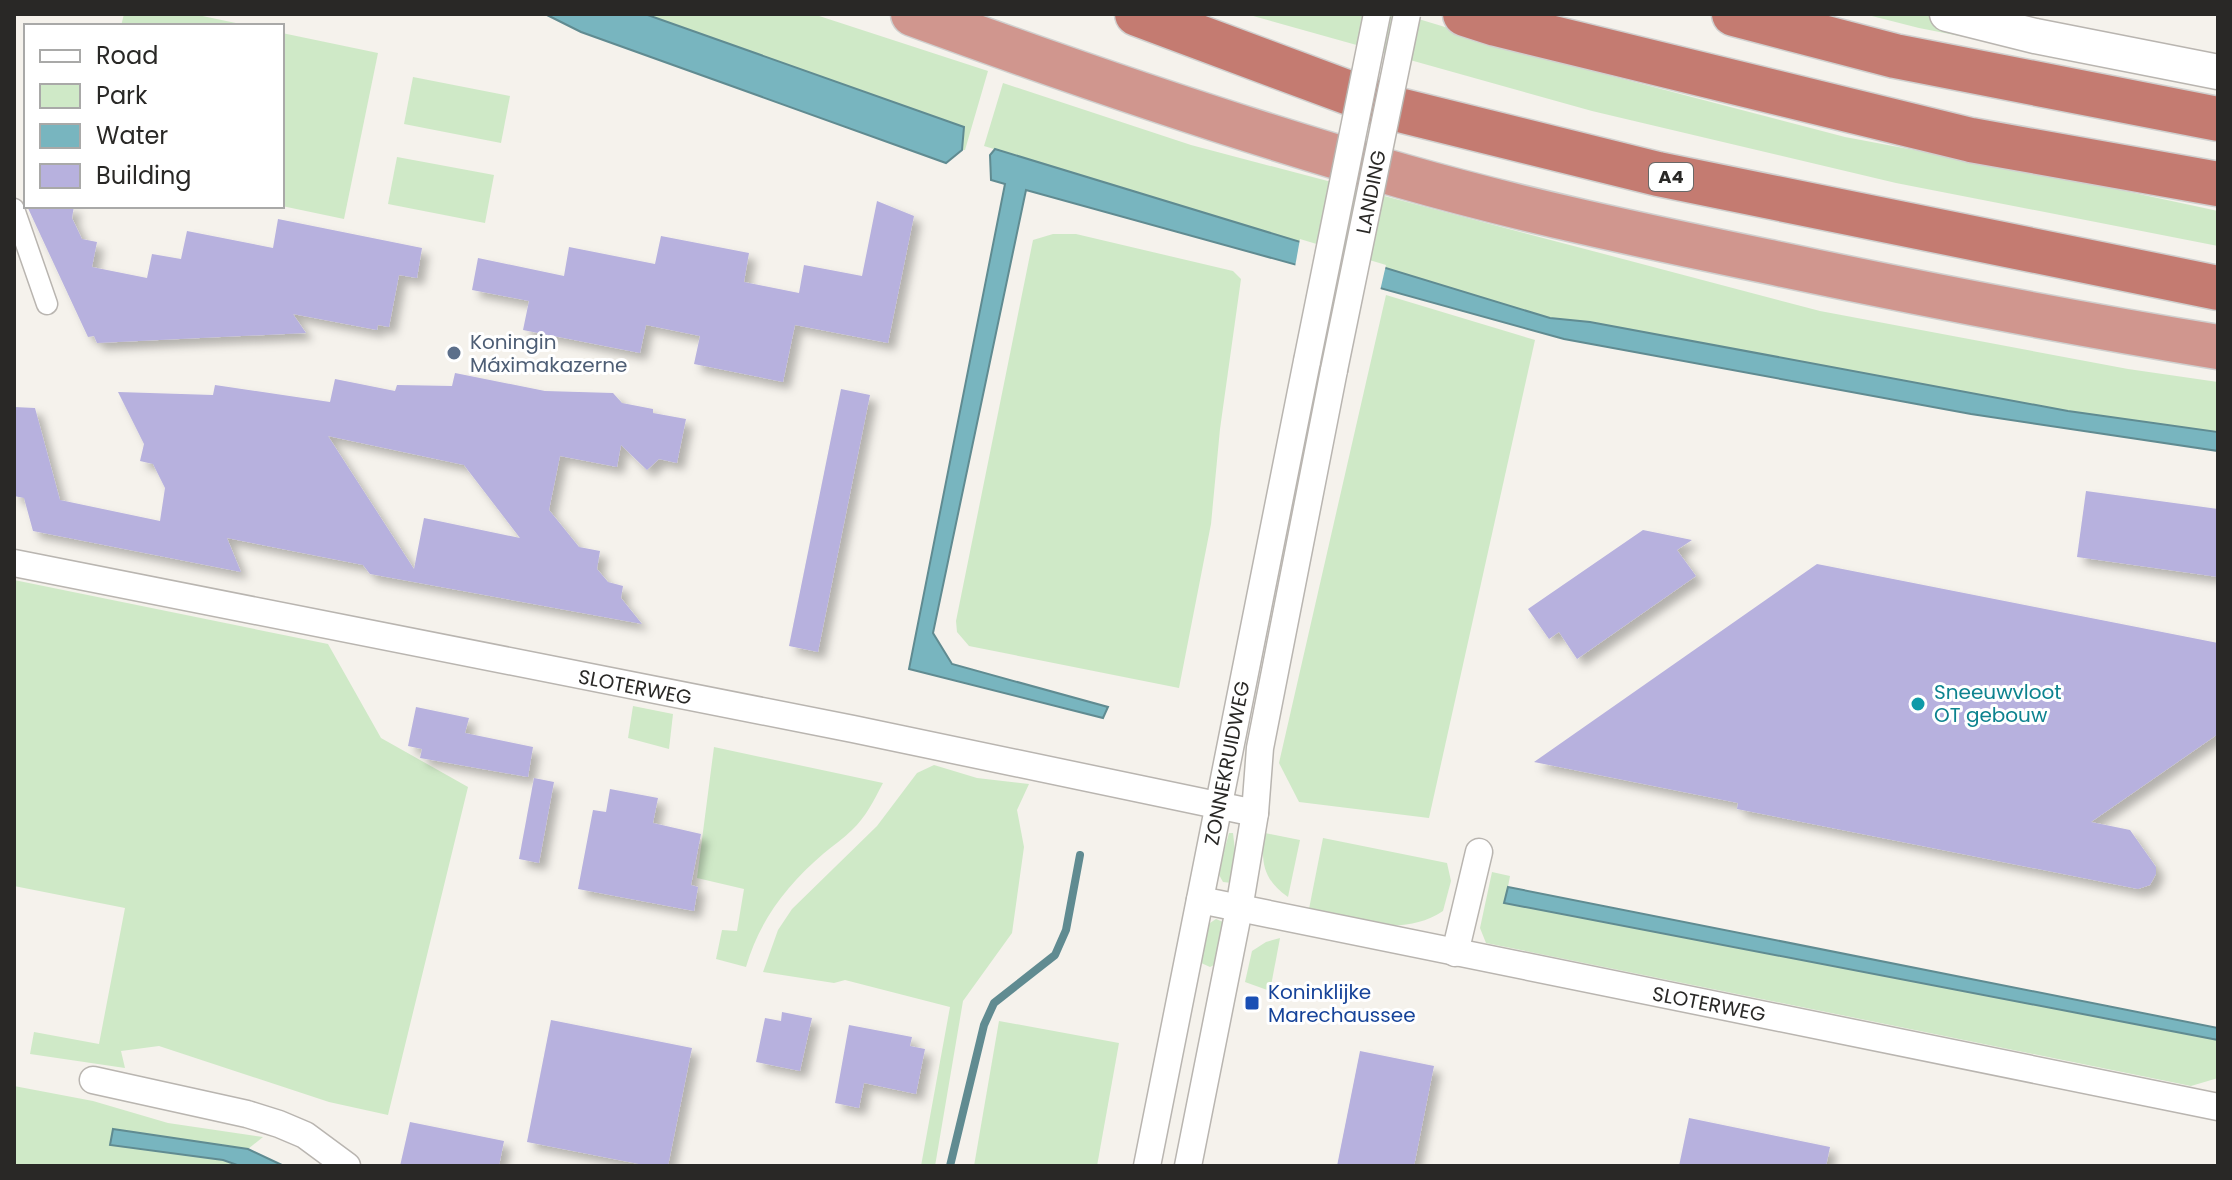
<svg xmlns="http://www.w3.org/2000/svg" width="2232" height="1180" font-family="Poppins,sans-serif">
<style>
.green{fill:#cfe9c7}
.water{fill:#78b5bf;stroke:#608b91;stroke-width:2}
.pier{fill:#f5f2ec}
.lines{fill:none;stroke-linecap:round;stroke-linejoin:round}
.stream{stroke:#608b91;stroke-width:8}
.building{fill:#b7b1de;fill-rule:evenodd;filter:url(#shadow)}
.pedestrian-casing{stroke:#b9b5b0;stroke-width:23}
.minor-casing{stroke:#b9b5b0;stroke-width:29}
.tertiary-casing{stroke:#b9b5b0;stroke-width:37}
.trunk-casing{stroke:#d0d0cf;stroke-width:47}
.motorway-casing{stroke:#d0d0cf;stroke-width:47}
.pedestrian{stroke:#fff;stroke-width:20}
.minor{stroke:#fff;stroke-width:26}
.tertiary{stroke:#fff;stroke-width:34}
.trunk{stroke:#d0968e;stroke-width:44}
.motorway{stroke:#c47b71;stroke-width:44}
.minor-bridge-casing{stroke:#b9b5b0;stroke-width:29;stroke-linecap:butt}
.minor-bridge{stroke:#fff;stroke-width:26}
.service-dot{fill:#5c6f8a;stroke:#fff;stroke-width:3}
.culture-dot{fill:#0f9aa8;stroke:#fff;stroke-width:3}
.transit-dot{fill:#1a4fb4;stroke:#fff;stroke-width:3}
.labels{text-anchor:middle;stroke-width:6;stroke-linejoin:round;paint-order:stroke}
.shield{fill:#fff;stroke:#696867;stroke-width:2}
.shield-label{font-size:18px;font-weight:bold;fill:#292826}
.street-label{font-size:20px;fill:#292826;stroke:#fff}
.service-label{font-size:20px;fill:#4e5e75;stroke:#fff;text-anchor:start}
.culture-label{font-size:20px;fill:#0d838f;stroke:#fff;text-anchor:start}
.transit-label{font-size:20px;fill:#164399;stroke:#fff;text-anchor:start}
</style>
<defs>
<filter id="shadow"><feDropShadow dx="7" dy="7" stdDeviation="4" flood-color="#0004"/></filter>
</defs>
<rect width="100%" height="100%" fill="#f5f2ec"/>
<g class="green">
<polygon points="124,14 193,14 250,26 121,26"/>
<polygon points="645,14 813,14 988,71 965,150 962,150 964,127"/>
<polygon points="1246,14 1402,14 1577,67 1845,137 2074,180 2218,211 2218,246 1896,183 1592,111"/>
<polygon points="1864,14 1925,14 2134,70 1919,28"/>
<polygon points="282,33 378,53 344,219 282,206"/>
<polygon points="413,77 510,96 501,143 404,124"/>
<polygon points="1003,83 1191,145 1820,311 2128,369 2218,382 2218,432 2068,411 1590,322 1550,318 984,146"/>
<polygon points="397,157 494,175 485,223 388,204"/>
<polygon points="1053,234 1076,234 1233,271 1241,279 1220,429 1211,524 1179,688 969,646 957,632 956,621 1033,240"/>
<polygon points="1386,295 1535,340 1429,818 1299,802 1279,763"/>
<polygon points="14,580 328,644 381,738 468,787 388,1115 329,1102 159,1046 121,1051 125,1068 30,1054 34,1032 99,1044 125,908 14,886"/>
<polygon points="633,706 673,714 669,749 628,738"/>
<path d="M714,747L883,783C874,800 866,817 852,830C843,839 832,846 823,854C787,885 759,921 746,967L716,959L722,930L737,931L744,889L697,878Z"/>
<polygon points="934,765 977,778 1029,784 1017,810 1024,847 1012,933 963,1001 935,1166 921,1166 950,1007 845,980 834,983 763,972 778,930 792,909 877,826 917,773"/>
<polygon points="1229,833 1233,833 1238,876 1232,883 1223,882 1218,873"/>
<path d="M1265,833L1300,840L1288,897C1263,880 1260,861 1265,833Z"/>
<path d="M1323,838L1447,863L1451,881L1443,911C1400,939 1356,919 1309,909Z"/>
<polygon points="1492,872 1510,876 1505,903 2218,1040 2218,1078 2191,1086 1486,943 1480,928"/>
<polygon points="1216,919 1223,922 1227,928 1218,963 1210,967 1199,962 1207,925"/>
<polygon points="1280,938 1270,991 1245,982 1252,951 1266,942"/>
<polygon points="999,1021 1119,1043 1097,1166 974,1166"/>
<polygon points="14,1086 93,1101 168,1123 263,1137 248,1149 114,1129 240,1166 14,1166"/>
</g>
<g class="water">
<polygon points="545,14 645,14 964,127 962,150 946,163 581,32"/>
<polygon points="995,149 1550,318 1590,322 2068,411 2218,432 2218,451 1971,414 1564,339 1026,190 933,633 952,664 1108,707 1103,718 909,669 1005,184 991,180 990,155"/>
<polygon points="1508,887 2218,1028 2218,1040 1504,903"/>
<polygon points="113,1129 248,1149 284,1166 240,1166 223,1160 110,1145"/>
</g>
<polygon class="pier" points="1300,239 1386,265 1380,291 1295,267"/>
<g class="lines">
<polyline class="stream" points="950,1166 984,1025 994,1003 1055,955 1066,930 1080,855"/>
</g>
<g class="building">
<polygon points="877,201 914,216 888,343 795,325 783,382 694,364 700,336 646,325 640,353 523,330 529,301 472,290 478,258 564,276 569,247 655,264 661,236 749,253 744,282 799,293 804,265 862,276"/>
<polygon points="27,206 74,206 72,218 82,239 97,242 92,267 147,278 152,254 181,259 187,231 273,248 278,219 422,248 417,278 399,275 389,327 378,325 377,330 293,314 306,333 97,343 94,336 88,337"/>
<path d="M455,373L545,391L613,393L622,403L653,409V413L686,419L677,463L659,459L647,470L621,445L617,467L560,456L549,510L579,547L600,551L597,569L608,582L623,586L621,598L642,624L370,574L363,565L227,538L241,572L33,531L24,498L14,496V407L35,408L60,500L160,521L165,488L153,464L140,461L144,444L118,392L213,395L215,385L330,402L335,379L395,391L397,385L452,386ZM328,436L464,465L520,538L424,518L414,569Z"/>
<polygon points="841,389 870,395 818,652 789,646"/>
<polygon points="2086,491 2218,509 2218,577 2077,557"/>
<polygon points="1643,530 1692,540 1677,550 1696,576 1577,659 1559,632 1549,639 1528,609"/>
<polygon points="1817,564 2218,643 2218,734 2091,822 2130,830 2156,867 2156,874 2150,885 2138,889 1737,809 1738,803 1534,762"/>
<polygon points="416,707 469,718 465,733 533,747 528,777 420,758 422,749 408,746"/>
<polygon points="534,778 554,782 539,863 519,859"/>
<polygon points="610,789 658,798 653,823 701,834 691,885 698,887 694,911 578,889 593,810 606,812"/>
<polygon points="782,1012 812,1018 800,1071 756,1062 765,1018 781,1021"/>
<polygon points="551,1020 692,1048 668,1166 649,1166 527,1142"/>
<polygon points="849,1025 912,1037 910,1046 925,1049 916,1094 864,1083 859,1108 835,1103"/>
<polygon points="1360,1051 1434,1066 1414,1166 1337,1166"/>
<polygon points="1689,1118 1830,1147 1826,1166 1679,1166"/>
<polygon points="410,1122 504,1141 499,1166 400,1166"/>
</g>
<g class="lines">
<defs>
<polyline id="pedestrian" points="14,209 47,304"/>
<g id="minor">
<polyline points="14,563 853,729 1255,813"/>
<polyline points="1200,900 2218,1107"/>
<polyline points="1455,953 1479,852"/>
<polyline points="93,1080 247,1114 279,1124 305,1135 347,1166"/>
<polyline points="1147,1166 1307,361"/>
<polyline points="1188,1166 1239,909 1255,813 1260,748 1334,370"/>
</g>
<polyline id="tertiary" points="1947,14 2035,36 2218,72"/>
<path id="trunk" d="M913,14C1074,73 1237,129 1402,176C1521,210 1644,236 1765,261C1916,293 2066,322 2218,347"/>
<g id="motorway">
<polyline points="1137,14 1387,107 1658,174 2218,288"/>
<polyline points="1465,14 1496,24 1971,140 2218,184"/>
<polyline points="1734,14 1895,56 2218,119"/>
</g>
</defs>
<use href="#pedestrian" class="pedestrian-casing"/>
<use href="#minor" class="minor-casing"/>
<use href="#tertiary" class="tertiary-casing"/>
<use href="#trunk" class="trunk-casing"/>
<use href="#motorway" class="motorway-casing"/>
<use href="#pedestrian" class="pedestrian"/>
<use href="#minor" class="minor"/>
<use href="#tertiary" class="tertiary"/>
<use href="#trunk" class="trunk"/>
<use href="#motorway" class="motorway"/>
<defs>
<g id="minor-bridge">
<polyline points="1307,361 1377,14"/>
<polyline points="1334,370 1407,14"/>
</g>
</defs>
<use href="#minor-bridge" class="minor-bridge-casing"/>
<use href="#minor-bridge" class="minor-bridge"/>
</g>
<circle class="service-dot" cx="454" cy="353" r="8"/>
<circle class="culture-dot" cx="1918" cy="704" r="8"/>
<rect class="transit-dot" x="1244" y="995" width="16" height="16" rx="4"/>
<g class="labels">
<rect class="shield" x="1649" y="163" width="44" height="28" rx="6"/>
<g class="shield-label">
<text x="1671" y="183">A4</text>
</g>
<g class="street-label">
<text transform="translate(1371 192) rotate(-79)" y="7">LANDING</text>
<text transform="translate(635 687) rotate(11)" y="7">SLOTERWEG</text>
<text transform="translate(1227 763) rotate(-79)" y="7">ZONNEKRUIDWEG</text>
<text transform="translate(1709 1004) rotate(11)" y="7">SLOTERWEG</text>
</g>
<g class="service-label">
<text x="470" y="349">Koningin<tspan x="470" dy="23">Máximakazerne</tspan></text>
</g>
<g class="culture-label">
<text x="1934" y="699">Sneeuwvloot<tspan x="1934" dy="23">OT gebouw</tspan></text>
</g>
<g class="transit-label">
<text x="1268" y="999">Koninklijke<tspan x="1268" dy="23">Marechaussee</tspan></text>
</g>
</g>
<rect width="2232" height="1180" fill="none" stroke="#292826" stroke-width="32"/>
<rect x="24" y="24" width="260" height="184" fill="#ffffff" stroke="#a9a9a8" stroke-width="2"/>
<rect x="40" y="50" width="40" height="12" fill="#ffffff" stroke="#a9a9a8" stroke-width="2"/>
<text x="96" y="64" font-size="24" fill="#292826">Road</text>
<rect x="40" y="84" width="40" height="24" fill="#cfe9c7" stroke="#a9a9a8" stroke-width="2"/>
<text x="96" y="104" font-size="24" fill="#292826">Park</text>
<rect x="40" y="124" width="40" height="24" fill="#78b5bf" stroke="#a9a9a8" stroke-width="2"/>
<text x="96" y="144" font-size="24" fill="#292826">Water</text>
<rect x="40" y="164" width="40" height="24" fill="#b7b1de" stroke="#a9a9a8" stroke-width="2"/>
<text x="96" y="184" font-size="24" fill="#292826">Building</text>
</svg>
